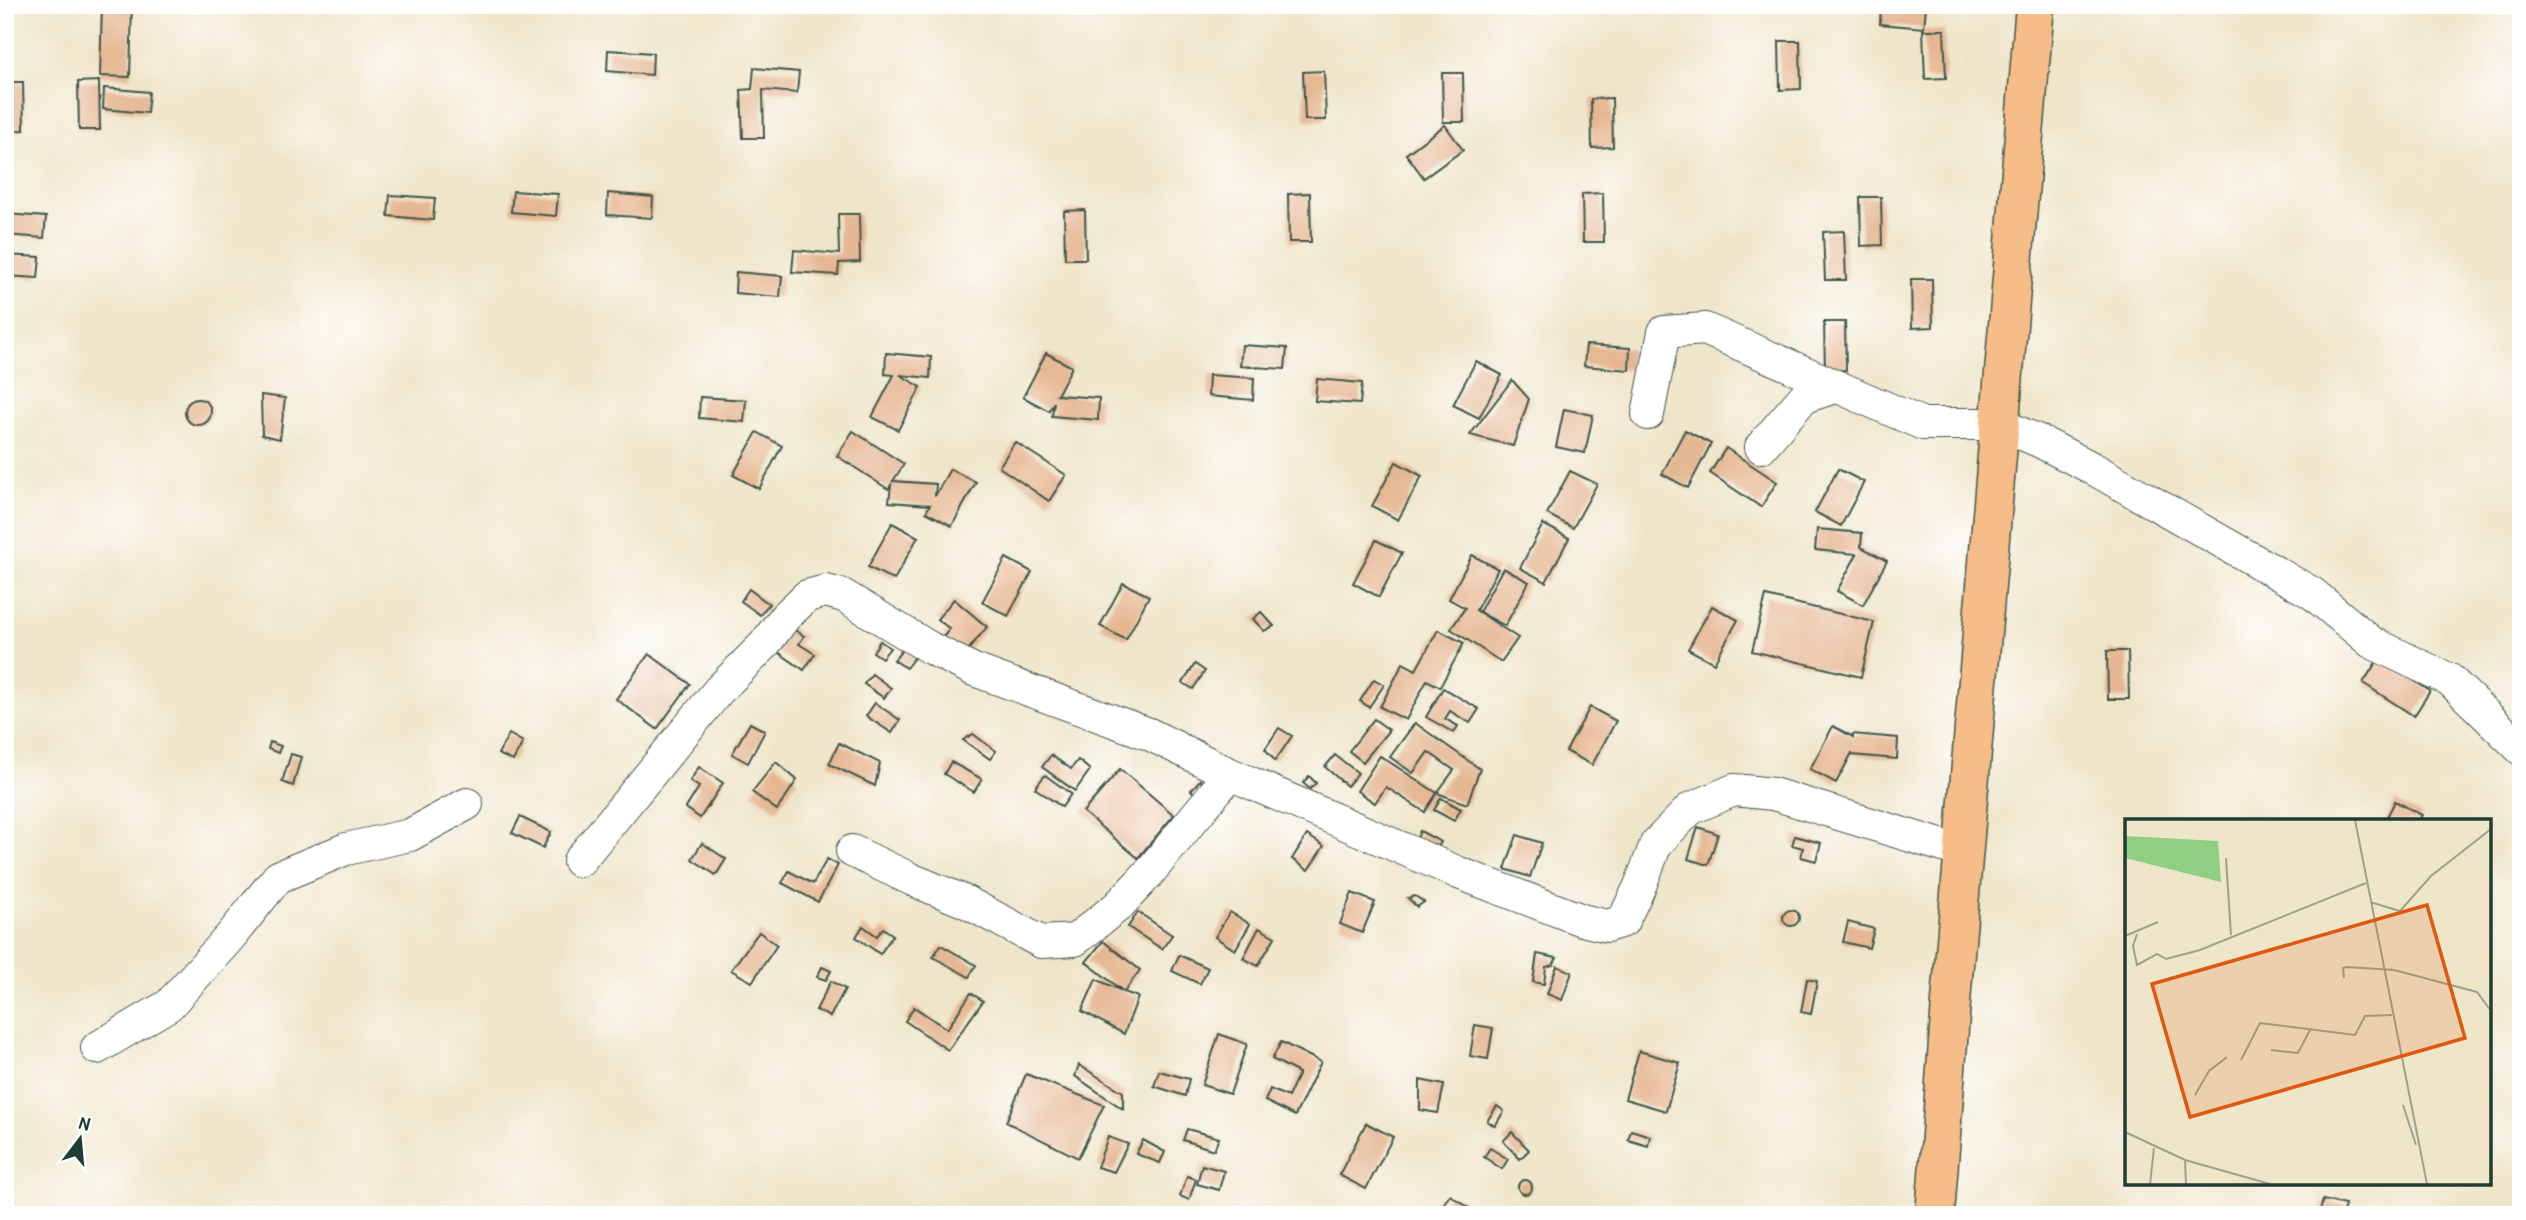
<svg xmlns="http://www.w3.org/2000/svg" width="2526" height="1220" font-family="'Patrick Hand',sans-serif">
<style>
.building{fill:#e6b793}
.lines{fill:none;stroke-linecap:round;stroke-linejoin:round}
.minor-casing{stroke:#3e564a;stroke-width:34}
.highway-casing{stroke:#3e564a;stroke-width:41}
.minor{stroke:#fff;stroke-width:32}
.highway{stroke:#f7bd88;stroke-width:38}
.inset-road{fill:none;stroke:#9ca28d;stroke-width:2}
.view{fill:#de580e;fill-opacity:0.15;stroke:#de580e;stroke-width:3.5}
.inset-edge{fill:none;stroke:#1f3d34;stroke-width:3.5}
</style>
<rect width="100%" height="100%" fill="#fff"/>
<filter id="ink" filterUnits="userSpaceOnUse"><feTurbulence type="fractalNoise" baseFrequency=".0143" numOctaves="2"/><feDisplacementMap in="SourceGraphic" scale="14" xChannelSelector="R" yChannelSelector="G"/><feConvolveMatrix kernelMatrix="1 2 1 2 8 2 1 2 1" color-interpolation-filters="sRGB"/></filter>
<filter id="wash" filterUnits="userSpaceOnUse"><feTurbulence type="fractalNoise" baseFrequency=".00686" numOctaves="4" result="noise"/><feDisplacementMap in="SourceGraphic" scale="28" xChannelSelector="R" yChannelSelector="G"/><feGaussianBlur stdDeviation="1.57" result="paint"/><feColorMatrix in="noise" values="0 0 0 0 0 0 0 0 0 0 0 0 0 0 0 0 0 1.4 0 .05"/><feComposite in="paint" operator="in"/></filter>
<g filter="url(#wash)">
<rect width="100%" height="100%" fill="#efe5c9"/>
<g id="blocks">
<g class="building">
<polygon points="102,5 132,5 130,77 100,76"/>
<polygon points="1881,5 1926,6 1924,28 1880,24"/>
<polygon points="1923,30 1944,30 1946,78 1925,79"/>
<polygon points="1779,41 1800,41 1801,89 1780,90"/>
<polygon points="608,50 653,53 652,75 607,71"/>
<polygon points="754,68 799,72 797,93 763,90 764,138 743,138 741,90 752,89"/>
<polygon points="1324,71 1326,120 1305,120 1303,72"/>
<polygon points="1442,73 1463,73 1464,122 1443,122"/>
<polygon points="99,81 100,130 79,130 78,82"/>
<polygon points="5,82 23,82 24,130 5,131"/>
<polygon points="104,88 149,92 147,113 103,109"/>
<polygon points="1612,98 1613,147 1592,148 1591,99"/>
<polygon points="1445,125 1463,150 1424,178 1406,154"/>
<polygon points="513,191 558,194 556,216 511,212"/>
<polygon points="608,193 653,197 652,218 607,215"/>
<polygon points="1310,193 1311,242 1289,242 1288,194"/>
<polygon points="1603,193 1604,242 1583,242 1582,194"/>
<polygon points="390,195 435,198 433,220 388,216"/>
<polygon points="1860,197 1881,197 1882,245 1861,246"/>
<polygon points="1085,210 1086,259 1065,259 1064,211"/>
<polygon points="5,214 46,217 44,238 5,235"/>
<polygon points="838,214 859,214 860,262 839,263 838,275 792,272 794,250 839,254"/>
<polygon points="1844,231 1846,280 1825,280 1823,232"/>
<polygon points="5,255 40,257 38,278 5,276"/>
<polygon points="736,272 782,276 780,297 735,293"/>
<polygon points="1911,279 1932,279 1933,327 1912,328"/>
<polygon points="1824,322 1845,322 1846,370 1825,371"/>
<polygon points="1242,345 1287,348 1285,369 1240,366"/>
<polygon points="1586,345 1630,348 1629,370 1584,366"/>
<polygon points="886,353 931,357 930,378 900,375 921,387 898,430 872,417 894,375 885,374"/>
<polygon points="1046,353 1072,367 1057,395 1099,398 1098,420 1052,416 1054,402 1049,411 1023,397"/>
<polygon points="1476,361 1502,375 1479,418 1453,405"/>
<polygon points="1209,375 1254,378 1253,400 1208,396"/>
<polygon points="1317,379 1362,383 1360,404 1315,401"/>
<polygon points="1512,380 1529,399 1513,446 1470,435"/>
<polygon points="261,395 285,398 280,439 262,435"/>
<polygon points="700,397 746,400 744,422 699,418"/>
<circle cx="198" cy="412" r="13"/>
<polygon points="1564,409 1593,415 1585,453 1556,447"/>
<polygon points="1685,430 1711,444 1688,488 1662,474"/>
<polygon points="853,431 904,464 893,481 936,484 935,496 950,469 976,482 952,526 926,512 930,505 889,502 891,485 888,489 837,456"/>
<polygon points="757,432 782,446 759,489 733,475"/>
<polygon points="1015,442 1066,475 1049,501 999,467"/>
<polygon points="1726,448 1777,482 1761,507 1710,473"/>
<polygon points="1396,462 1422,476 1398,520 1372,506"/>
<polygon points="1838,469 1864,482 1841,526 1815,512"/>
<polygon points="1570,471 1597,484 1573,528 1547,514"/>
<polygon points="892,523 918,537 894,580 868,567"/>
<polygon points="1543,524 1569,538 1546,582 1520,568"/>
<polygon points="1817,529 1862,533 1861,547 1887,561 1863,605 1837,591 1857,554 1815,550"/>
<polygon points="1376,540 1402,553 1379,597 1353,583"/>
<polygon points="1472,555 1498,569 1476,610 1518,638 1501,662 1451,629 1465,608 1449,599"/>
<polygon points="1006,558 1032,572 1008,616 982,602"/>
<polygon points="1503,568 1529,582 1505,626 1479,612"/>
<polygon points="1123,583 1149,596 1126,640 1100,626"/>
<polygon points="749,589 769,604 760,615 741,601"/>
<polygon points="1766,596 1874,622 1861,677 1752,651"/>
<polygon points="954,599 987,627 964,655 943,637 950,629 937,619"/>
<polygon points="1712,606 1738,620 1714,663 1688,649"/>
<polygon points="1261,612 1274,626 1264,631 1253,619"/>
<polygon points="790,627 804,636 799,644 815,654 804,670 775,650"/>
<polygon points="1438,630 1464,643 1440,687 1427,680 1406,720 1380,707 1403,663 1416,670"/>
<polygon points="880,641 890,648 882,658 873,652"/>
<polygon points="909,642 920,650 906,668 894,660"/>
<polygon points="2107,651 2128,651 2129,699 2108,699"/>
<polygon points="649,654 690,684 657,729 616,699"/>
<polygon points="2379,658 2430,691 2414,716 2363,683"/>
<polygon points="1195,664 1205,671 1193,689 1183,683"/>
<polygon points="872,674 891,688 884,698 864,684"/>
<polygon points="1374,679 1384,685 1369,707 1360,701"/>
<polygon points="1443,688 1479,709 1470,723 1450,711 1445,719 1458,726 1454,733 1426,717"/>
<polygon points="875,703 900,720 892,733 866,716"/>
<polygon points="1590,707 1616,721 1592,765 1566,751"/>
<polygon points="1374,719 1389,730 1363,762 1349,751"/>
<polygon points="750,723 765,731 748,763 732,754"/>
<polygon points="1415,723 1480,769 1467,804 1437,793 1425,812 1386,787 1375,803 1357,791 1380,756 1437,793 1454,770 1428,752 1413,773 1390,757"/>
<polygon points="1833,726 1853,737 1853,734 1898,738 1897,759 1852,755 1852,753 1836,783 1810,769"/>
<polygon points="1279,728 1292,736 1275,761 1265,749"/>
<polygon points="509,734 523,742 513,761 498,754"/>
<polygon points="973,734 996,751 990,759 963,740"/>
<polygon points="270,742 281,746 278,753 268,749"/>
<polygon points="839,743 880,763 875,786 829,764"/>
<polygon points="291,754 301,757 293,786 282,782"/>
<polygon points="1051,755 1071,769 1078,760 1090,770 1075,791 1042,767"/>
<polygon points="1335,755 1358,773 1347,786 1325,767"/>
<polygon points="776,762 797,780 777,810 752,792"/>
<polygon points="951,762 982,779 974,792 944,774"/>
<polygon points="699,767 723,783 700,818 686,808 699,787 690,781"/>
<polygon points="1120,769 1174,815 1138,858 1083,812"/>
<polygon points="1045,775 1071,794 1062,807 1035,788"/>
<polygon points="1309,776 1316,783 1310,789 1303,783"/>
<polygon points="1200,780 1207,787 1198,797 1191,790"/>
<polygon points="1441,798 1461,809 1454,821 1434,810"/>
<polygon points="2395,801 2422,815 2418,821 2385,821"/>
<polygon points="520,817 551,832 543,848 512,833"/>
<polygon points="1698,827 1718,834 1708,865 1688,859"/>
<polygon points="1420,831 1441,842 1436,851 1416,841"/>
<polygon points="1307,835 1324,846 1308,870 1292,859"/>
<polygon points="1517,835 1542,843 1530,877 1505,869"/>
<polygon points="1795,836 1821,843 1816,861 1801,857 1803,848 1792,845"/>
<polygon points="702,843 726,859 716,875 692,859"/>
<polygon points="827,859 838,865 818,902 782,883 789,871 813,884"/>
<polygon points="1352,893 1375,902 1362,933 1340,924"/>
<polygon points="1415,896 1424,902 1417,907 1408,898"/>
<circle cx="1791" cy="918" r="8"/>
<polygon points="1138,912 1172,935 1162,949 1128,927"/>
<polygon points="1230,912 1250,924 1235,950 1215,937"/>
<polygon points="1848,922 1874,929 1869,948 1843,942"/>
<polygon points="863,926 877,936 883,928 893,935 880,954 856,937"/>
<polygon points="1259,928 1275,937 1258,966 1243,958"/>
<polygon points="759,932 777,945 752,982 731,970"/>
<polygon points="1103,941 1140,970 1124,992 1138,997 1124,1034 1082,1011 1096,979 1124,992 1086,962"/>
<polygon points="941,945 976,965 969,977 933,957"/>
<polygon points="1537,954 1557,958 1553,965 1546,967 1544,984 1533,982"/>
<polygon points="1179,955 1208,968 1200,984 1172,971"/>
<polygon points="1557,966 1572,972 1562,1000 1547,994"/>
<polygon points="822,967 831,971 826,980 817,977"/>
<polygon points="1807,979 1817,981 1811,1014 1801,1012"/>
<polygon points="831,981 845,989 830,1017 816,1010"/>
<polygon points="971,993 983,1001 948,1050 905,1021 914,1007 947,1029"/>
<polygon points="1475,1025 1493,1028 1488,1059 1470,1056"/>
<polygon points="1219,1034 1247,1044 1230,1094 1202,1085"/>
<polygon points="1281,1042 1321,1062 1295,1116 1265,1101 1270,1089 1288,1097 1299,1073 1272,1059"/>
<polygon points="1639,1051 1680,1063 1666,1111 1625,1099"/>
<polygon points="1079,1065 1123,1092 1123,1109 1075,1076"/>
<polygon points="1159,1071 1189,1079 1185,1096 1154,1086"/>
<polygon points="1026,1074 1104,1105 1078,1158 1006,1122"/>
<polygon points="1420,1080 1444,1085 1438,1113 1420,1110"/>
<polygon points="1497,1106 1504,1111 1495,1126 1487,1121"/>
<polygon points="1366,1123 1393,1137 1366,1189 1339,1175"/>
<polygon points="1187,1129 1219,1138 1214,1150 1183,1140"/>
<polygon points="1631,1130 1650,1136 1648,1146 1628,1140"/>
<polygon points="1512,1132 1529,1150 1520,1159 1503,1141"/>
<polygon points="1108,1137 1128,1144 1114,1172 1097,1167"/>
<polygon points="1143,1140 1165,1152 1160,1163 1136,1154"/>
<polygon points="1490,1148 1508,1159 1502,1169 1484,1157"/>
<polygon points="1202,1165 1224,1171 1219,1190 1197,1184"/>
<polygon points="1187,1176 1196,1179 1189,1200 1180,1196"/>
<circle cx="1525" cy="1187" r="7"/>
<polygon points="1450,1195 1472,1210 1469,1215 1435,1215"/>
<polygon points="2323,1200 2345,1205 2342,1215 2319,1215"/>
</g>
</g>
</g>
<g filter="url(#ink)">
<use href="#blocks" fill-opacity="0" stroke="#3e564a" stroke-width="2"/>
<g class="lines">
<defs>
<g id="minor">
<polyline points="1648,414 1664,332 1705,329 1923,424 1999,424 2039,441 2092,468 2312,593 2371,642 2450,680 2521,749"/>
<polyline points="1761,447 1804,397 1835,387"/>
<polyline points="852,851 913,880 966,902 1041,942 1075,940 1118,906 1148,874 1230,774"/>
<polyline points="579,861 719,690 764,645 785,617 807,596 826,591 844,596 930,648 974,670 1149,734 1230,774 1459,873 1582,920 1607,926 1623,921 1640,886 1656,844 1690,809 1734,790 1773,794 1963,852"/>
<polyline points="97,1048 169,1005 230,937 278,877 346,849 410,835 467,804"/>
</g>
<polyline id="highway" points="1935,1215 1952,989 2035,5"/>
</defs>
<use href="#minor" class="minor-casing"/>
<use href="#highway" class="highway-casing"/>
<use href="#minor" class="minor"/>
<use href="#highway" class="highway"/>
</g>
</g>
<g transform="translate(2125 819)">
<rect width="366" height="366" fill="#efe5c9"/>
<path d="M0,17L93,22L96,63L0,39Z" fill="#90ce83"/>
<path class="inset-road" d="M230,1L302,365M101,39L106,116M245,83L275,92L306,57L366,10M12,115L8,127L12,146L32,135L41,140L75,131L241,64M0,117L33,103M219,159L218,149L222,148L269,151L352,173L366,192M146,231L173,234L185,211M116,241L135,204L230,216L240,197L267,196M70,276L84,252L102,238M278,286L291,326M0,313L60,341L145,365M60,341L61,365M25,365L29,329"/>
<path class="view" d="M302,86L340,219L65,298L27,165Z"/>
<rect width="366" height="366" class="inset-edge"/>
</g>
<rect width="2526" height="1220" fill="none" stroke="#fff" stroke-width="28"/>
<g transform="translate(80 1139) rotate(16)" stroke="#ffffff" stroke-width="5" paint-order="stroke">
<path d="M0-5L12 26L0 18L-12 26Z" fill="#1f3d34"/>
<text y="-10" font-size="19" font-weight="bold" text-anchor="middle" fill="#1f3d34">N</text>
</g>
</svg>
